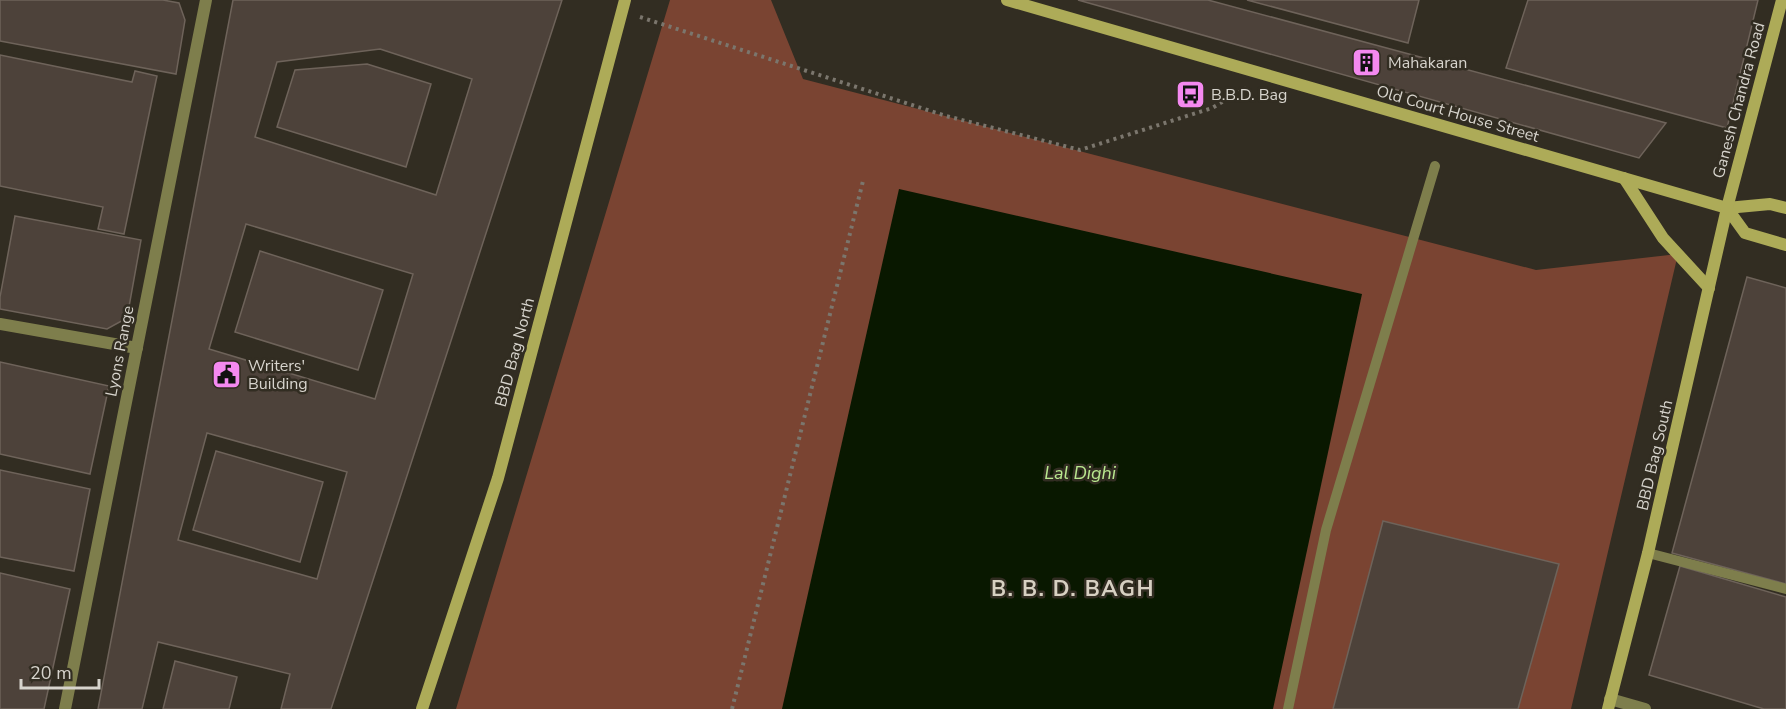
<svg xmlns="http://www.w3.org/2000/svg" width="1786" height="709" font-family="'Nunito Sans',sans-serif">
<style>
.green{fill:#7a4432}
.water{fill:#091800}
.building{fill:#4d423a;stroke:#6e635a;stroke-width:1.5;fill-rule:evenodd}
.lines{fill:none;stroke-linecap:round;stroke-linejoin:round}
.path{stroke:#7b766d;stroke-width:4;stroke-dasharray:3 4.5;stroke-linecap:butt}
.lane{stroke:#7e7e4c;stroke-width:10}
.street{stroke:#7e7e4c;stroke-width:12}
.secondary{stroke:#adab58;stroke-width:12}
.labels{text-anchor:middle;stroke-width:5;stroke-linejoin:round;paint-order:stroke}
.poi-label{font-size:16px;fill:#d7d4cd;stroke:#322d22;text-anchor:start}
.street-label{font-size:16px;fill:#d7d4cd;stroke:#322d22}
.water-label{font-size:18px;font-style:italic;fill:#b9e88f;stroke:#322d22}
.district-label{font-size:22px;font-weight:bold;letter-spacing:1.5px;fill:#d7d0c2;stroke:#322d22}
</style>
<rect width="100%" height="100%" fill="#322d22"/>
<polygon class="green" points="670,0 771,0 803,79 1536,270 1678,254 1571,709 456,709"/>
<polygon class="water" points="899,189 1362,294 1273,709 782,709"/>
<g class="building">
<polygon points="0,0 163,0 179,3 185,20 176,74 0,41"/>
<path d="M233,0H562L331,709H281L290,674L158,642L142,709H98ZM380,49L472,79L436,195L255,137L277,62ZM246,224L413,274L375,399L209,349ZM207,433L347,472L317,579L178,540Z"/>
<polygon points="1078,0 1208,0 1666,123 1639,158"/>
<polygon points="1247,0 1419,0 1408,43"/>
<polygon points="1528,0 1758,0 1727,128 1506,68"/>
<polygon points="0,55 132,82 135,71 157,76 124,234 98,229 103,207 0,186"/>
<polygon points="367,64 431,84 406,167 277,127 295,70"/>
<polygon points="15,216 141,240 127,318 107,329 0,309 0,297"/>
<polygon points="260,251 383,290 358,370 235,332"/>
<polygon points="1747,277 1786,288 1786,584 1672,553"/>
<polygon points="0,362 109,386 90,474 0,454"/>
<polygon points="216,451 323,482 300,562 193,530"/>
<polygon points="0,470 90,489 74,571 0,557"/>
<polygon points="1383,521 1559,564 1518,709 1333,709"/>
<polygon points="1680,566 1786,597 1786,709 1764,709 1649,675"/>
<polygon points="0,573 70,589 44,709 0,709"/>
<polygon points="175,661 237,677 229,709 163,709"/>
</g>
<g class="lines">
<g class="path">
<polyline points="640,17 946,116 1080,150 1212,108 1246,88"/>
<polyline points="732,709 863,181"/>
</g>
<g class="lane">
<polyline points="1648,553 1786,589"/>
<polyline points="1288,709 1326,530 1435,166"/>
</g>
<g class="street">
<polyline points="0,324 137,348"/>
<polyline points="1610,699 1645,709"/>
<polyline points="65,709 206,0"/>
</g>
<g class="secondary">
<polyline points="1007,0 1727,208 1770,204 1786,208"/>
<polyline points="1624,178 1663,238 1709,288"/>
<polyline points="1727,208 1745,233 1786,245"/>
<polyline points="422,709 498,478 625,0"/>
<polyline points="1608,709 1648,553 1727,208 1782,0"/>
</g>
</g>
<defs>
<symbol id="building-square" viewBox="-11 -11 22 22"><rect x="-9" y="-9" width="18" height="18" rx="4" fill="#f489f0" stroke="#322d22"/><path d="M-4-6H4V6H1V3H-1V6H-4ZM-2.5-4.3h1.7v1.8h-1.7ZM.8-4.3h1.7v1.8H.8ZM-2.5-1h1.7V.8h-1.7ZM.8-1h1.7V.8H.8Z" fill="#111"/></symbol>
<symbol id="bus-square" viewBox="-11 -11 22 22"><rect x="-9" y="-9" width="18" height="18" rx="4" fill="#f489f0" stroke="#322d22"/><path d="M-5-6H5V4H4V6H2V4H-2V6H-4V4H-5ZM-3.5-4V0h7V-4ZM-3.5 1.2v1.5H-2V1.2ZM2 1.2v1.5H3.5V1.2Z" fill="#111"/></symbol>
<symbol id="civic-square" viewBox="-11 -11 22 22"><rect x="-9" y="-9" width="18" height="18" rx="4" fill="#f489f0" stroke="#322d22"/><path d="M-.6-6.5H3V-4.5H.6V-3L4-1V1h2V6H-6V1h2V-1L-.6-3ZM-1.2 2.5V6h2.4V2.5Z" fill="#111"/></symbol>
</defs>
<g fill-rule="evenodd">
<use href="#building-square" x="1350" y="46" width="33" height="33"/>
<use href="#bus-square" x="1174" y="78" width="33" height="33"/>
<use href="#civic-square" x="210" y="358" width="33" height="33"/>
</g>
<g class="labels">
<g class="poi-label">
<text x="1388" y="68">Mahakaran</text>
<text x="1211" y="100">B.B.D. Bag</text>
<text x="248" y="371">Writers'<tspan x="248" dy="18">Building</tspan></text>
</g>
<g class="street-label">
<text transform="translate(1738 100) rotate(-75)" y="6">Ganesh Chandra Road</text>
<text transform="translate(1458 113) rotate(16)" y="6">Old Court House Street</text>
<text transform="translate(119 351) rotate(-79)" y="6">Lyons Range</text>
<text transform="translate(514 352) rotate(-75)" y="6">BBD Bag North</text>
<text transform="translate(1654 455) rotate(-77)" y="6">BBD Bag South</text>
</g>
<g class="water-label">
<text x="1080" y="479">Lal Dighi</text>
</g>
<g class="district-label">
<text x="1073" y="596">B. B. D. BAGH</text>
</g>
</g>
<path d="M21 679v9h78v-9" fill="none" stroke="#d7d4cd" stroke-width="3"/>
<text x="30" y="679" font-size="18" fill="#d7d4cd" stroke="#322d22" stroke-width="4.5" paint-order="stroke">20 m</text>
</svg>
